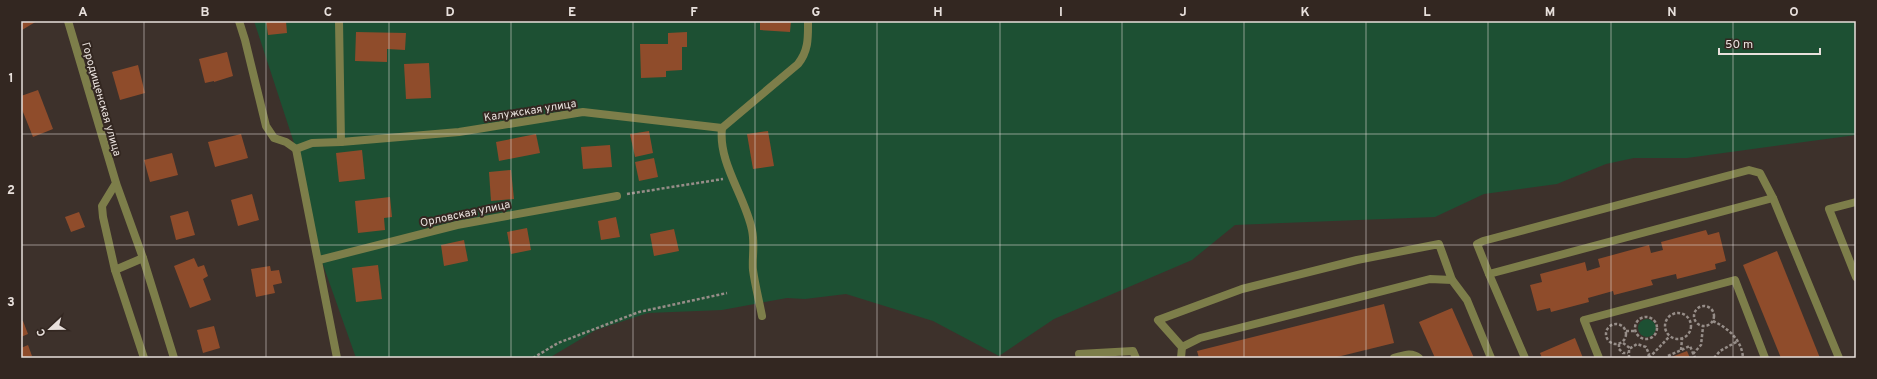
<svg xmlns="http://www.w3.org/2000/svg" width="1877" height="379" font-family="Overpass,sans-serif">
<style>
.green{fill:#1d5033}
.building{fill:#8f4c2b}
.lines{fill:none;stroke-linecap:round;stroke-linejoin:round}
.path{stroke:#968d88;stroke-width:2.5;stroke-dasharray:3 2;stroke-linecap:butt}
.lane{stroke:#7d7e4a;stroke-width:8}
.street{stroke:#7d7e4a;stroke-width:8}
.grid{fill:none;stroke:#e8e0dc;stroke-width:1;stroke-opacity:0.55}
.labels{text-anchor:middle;stroke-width:4;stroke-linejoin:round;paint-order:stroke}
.street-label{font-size:11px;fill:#e8e0dc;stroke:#332721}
.neatline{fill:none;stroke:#e8e0dc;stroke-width:1.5}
.grid-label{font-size:13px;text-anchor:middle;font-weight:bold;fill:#e8e0dc}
</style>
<rect width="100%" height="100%" fill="#3d312b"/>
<g class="green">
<polygon points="254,21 1856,21 1856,135 1687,158 1634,158 1606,164 1557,184 1484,194 1435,217 1235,225 1192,260 1054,319 999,356 933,321 846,294 805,299 787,298 722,310 648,313 596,330 549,358 356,358 321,259 296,149"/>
<circle cx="1647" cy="328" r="9"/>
</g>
<g class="building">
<polygon points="21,21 37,21 22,30"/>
<polygon points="266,21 286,21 287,33 268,35"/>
<polygon points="760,21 791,21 790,32 760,30"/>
<polygon points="356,32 406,33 405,50 387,49 387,62 355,61"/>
<polygon points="687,32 687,47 682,47 682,70 666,71 666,77 641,78 640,44 668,44 668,33"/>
<polygon points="227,52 233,76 214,82 214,81 205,83 199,59"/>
<polygon points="429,63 431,98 406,99 404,64"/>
<polygon points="138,65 145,93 120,100 112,72"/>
<polygon points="38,90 53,129 33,137 21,107 21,96"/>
<polygon points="649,131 653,153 635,157 630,134"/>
<polygon points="768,131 774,166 753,169 747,134"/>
<polygon points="241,134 248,158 215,167 208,142"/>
<polygon points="536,134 540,153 499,161 496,142"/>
<polygon points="610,145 612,167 583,169 581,147"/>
<polygon points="362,150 365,179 339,182 336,153"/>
<polygon points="172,153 178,175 150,182 144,160"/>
<polygon points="654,158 658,177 639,181 635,162"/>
<polygon points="511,170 514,199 491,201 489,172"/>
<polygon points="252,194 259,220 238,226 231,200"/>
<polygon points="390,197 392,217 384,218 385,230 358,233 355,201"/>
<polygon points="188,211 195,235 176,240 170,216"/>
<polygon points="79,212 85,227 71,232 65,217"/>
<polygon points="616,217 620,237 601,240 598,221"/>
<polygon points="527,228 531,250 511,254 507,232"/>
<polygon points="674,229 679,251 654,256 650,234"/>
<polygon points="1706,230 1708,235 1719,232 1726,261 1715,264 1716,269 1677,279 1676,274 1651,280 1653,285 1614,295 1613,291 1588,298 1589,302 1551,312 1550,308 1537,311 1530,285 1542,282 1540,274 1585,262 1587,271 1600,267 1598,259 1649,245 1651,253 1663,250 1661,242"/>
<polygon points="464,240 468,261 444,266 441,245"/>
<polygon points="1777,251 1820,358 1781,358 1743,265"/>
<polygon points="194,258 198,267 204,265 208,276 203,279 211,300 190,308 174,266"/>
<polygon points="378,265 382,299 356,302 352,268"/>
<polygon points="270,266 271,271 279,270 282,283 273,285 275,293 256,297 251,269"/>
<polygon points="1384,304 1394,343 1333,358 1199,358 1197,351"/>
<polygon points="1452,308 1474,358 1435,358 1419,322"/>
<polygon points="21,321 23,321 28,334 21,337"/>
<polygon points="214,326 220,348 203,353 197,330"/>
<polygon points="1575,338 1583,358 1542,358 1540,353"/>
<polygon points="28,345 32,356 21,358 21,348"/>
<polygon points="1687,351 1690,358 1669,358"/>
</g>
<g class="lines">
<g class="path">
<polyline points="627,194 723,179"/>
<circle cx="1704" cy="316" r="10"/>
<circle cx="1678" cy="326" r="13"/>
<circle cx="1646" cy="328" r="11"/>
<path d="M1713,321C1728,328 1742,340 1743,358"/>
<circle cx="1616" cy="334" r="10"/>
<polyline points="1626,331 1635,331"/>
<polyline points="1623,343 1630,348"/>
<polyline points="1619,344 1619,349 1623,353 1628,353"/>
<polyline points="1681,350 1682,339"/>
<polyline points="1693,354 1701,345 1703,327"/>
<polyline points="1668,356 1690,346 1695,358"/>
<polyline points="533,358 558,343 639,312 727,293"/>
<polyline points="1629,358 1629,349 1637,344 1646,347 1649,354 1648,358"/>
<polyline points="1649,358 1669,337"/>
<polyline points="1714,358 1720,351 1738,341"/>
</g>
<g class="lane">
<polyline points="1856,202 1829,209 1856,277"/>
<polyline points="1489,274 1477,244 1483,241 1749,170 1760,173 1773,198"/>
<path d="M762,316C759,300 755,285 753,270C752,257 755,244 752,230C745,196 718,163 722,128L798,64C809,50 808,37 808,21"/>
<polyline points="1182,347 1200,338 1430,279 1452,280 1467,300 1491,358"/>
<polyline points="1181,358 1182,347 1158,320 1242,289 1357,260 1439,244 1452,280"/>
<path d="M1394,358C1402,356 1411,351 1419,358"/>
<polyline points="1525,358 1489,274 1773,198 1839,358"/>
<polyline points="1599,358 1584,320 1735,280 1765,358"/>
</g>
<g class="street">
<polyline points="68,21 116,183 143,258 115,270 103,217 102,206 116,183"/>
<polyline points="239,21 245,40 266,126 274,138 286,142 296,149 312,143 341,142 459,132 583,112 722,128"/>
<polyline points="339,21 341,142"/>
<polyline points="296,149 337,358"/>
<polyline points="143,258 174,358"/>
<polyline points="319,260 457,225 617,196"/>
<polyline points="115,270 144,358"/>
<polyline points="1079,354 1133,351 1136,358"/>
</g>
</g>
<path class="grid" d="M144,21V358M266,21V358M389,21V358M511,21V358M633,21V358M755,21V358M877,21V358M1000,21V358M1122,21V358M1244,21V358M1366,21V358M1488,21V358M1611,21V358M1733,21V358M21,134H1856M21,245H1856"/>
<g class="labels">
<g class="street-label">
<text transform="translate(102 99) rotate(74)" y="4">Городищенская улица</text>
<text transform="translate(530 110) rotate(-9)" y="4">Калужская улица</text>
<text transform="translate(465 213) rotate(-12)" y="4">Орловская улица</text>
</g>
</g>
<rect width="1877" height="379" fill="none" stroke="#332721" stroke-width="44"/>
<g transform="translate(50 329) rotate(248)" stroke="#332721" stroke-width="3" paint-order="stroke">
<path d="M0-3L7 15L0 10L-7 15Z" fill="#e8e0dc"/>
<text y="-6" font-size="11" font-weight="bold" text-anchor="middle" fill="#e8e0dc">С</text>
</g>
<path d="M1719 48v6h101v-6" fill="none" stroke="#e8e0dc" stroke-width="2"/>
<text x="1725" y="48" font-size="12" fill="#e8e0dc" stroke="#332721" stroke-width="3" paint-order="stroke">50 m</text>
<rect x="22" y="22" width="1833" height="335" class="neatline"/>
<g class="grid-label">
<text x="83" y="16">A</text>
<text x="205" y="16">B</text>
<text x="328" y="16">C</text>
<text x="450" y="16">D</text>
<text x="572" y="16">E</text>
<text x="694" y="16">F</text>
<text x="816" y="16">G</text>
<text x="938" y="16">H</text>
<text x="1061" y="16">I</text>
<text x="1183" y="16">J</text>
<text x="1305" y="16">K</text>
<text x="1427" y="16">L</text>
<text x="1550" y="16">M</text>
<text x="1672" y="16">N</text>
<text x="1794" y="16">O</text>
<text x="11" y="82">1</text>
<text x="11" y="194">2</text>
<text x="11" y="306">3</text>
</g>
</svg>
